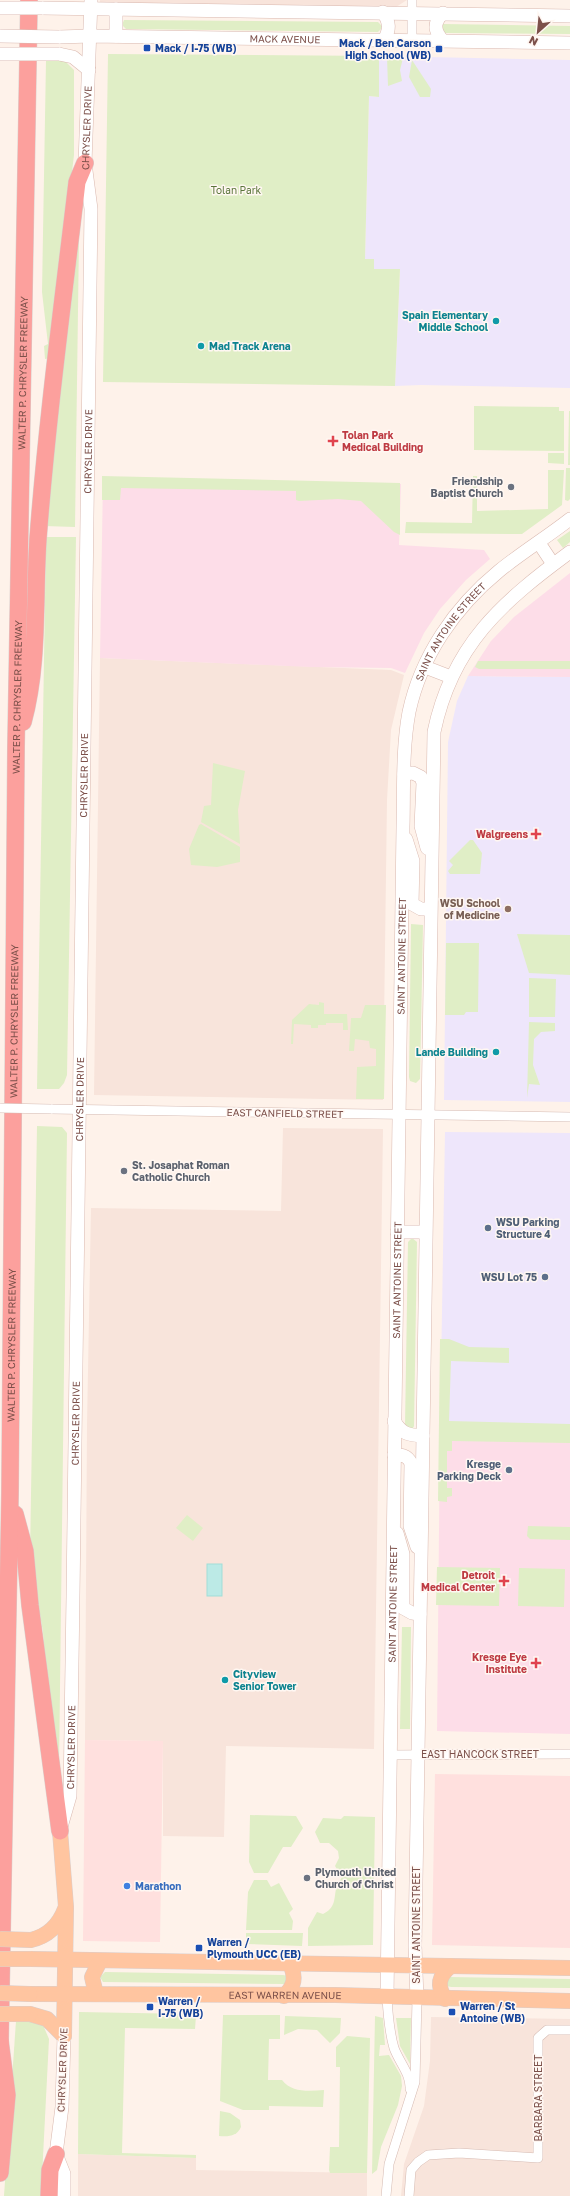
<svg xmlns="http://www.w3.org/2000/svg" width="570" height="2196" font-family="'Golos Text',sans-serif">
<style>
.residential{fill:#f8e4db}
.commercial{fill:#ffe0de}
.education{fill:#eee6fb}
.medical{fill:#fddde8}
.green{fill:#e0eec6}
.water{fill:#bceae6;stroke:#a1ddd8}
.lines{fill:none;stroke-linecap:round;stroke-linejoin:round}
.street-casing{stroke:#d6bbb3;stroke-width:10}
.secondary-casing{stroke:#dab9b0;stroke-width:14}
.primary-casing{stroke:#dacecc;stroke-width:16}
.highway-casing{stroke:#dacecc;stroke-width:18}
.street{stroke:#fff;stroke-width:9}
.secondary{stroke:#fff;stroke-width:13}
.primary{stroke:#ffc5a0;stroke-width:15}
.highway{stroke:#fca09d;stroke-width:17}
.street-bridge-casing{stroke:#d6bbb3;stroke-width:10;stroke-linecap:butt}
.secondary-bridge-casing{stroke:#dab9b0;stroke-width:14;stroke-linecap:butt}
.primary-bridge-casing{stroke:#dacecc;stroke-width:16;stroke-linecap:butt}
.street-bridge{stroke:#fff;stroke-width:9}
.secondary-bridge{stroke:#fff;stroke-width:13}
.primary-bridge{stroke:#ffc5a0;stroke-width:15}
.transit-dot{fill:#1a4fb4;stroke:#fff7f2;stroke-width:1.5}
.culture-dot{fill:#0f9aa8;stroke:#fff7f2;stroke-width:1.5}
.health-dot{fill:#e0444e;stroke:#fff7f2;stroke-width:1.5}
.worship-dot{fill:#6b7280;stroke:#fff7f2;stroke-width:1.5}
.education-dot{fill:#8d6e63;stroke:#fff7f2;stroke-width:1.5}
.service-dot{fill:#5c6f8a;stroke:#fff7f2;stroke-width:1.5}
.shop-dot{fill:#3f7fe0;stroke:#fff7f2;stroke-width:1.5}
.labels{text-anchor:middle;stroke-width:3;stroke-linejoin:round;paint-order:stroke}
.street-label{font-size:10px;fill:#7c504a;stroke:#fff7f2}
.transit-label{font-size:10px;font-weight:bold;fill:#164399;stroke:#fff7f2;text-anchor:start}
.park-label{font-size:10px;fill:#5b763b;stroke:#fff7f2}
.culture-label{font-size:10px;font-weight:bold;fill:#0d838f;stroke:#fff7f2;text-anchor:end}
.health-label{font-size:10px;font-weight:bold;fill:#be3a42;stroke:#fff7f2;text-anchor:end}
.worship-label{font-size:10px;font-weight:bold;fill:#5b616d;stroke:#fff7f2;text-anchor:start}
.education-label{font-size:10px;font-weight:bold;fill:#785e54;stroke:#fff7f2;text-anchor:end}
.service-label{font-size:10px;font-weight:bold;fill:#4e5e75;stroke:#fff7f2;text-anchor:end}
.shop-label{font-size:10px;font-weight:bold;fill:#366cbe;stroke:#fff7f2;text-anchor:start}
</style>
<rect width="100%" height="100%" fill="#fef2ea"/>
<g class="residential">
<polygon points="100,0 407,0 396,7 100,3"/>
<polygon points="100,658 391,670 404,675 391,730 387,800 383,1100 94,1095"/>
<polygon points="283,1128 383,1129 374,1749 226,1746 224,1837 163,1836 163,1741 85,1740 87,1425 91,1208 281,1211"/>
<polygon points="431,2017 570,2019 570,2196 401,2196 404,2164 424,2106 430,2061"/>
<polygon points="78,2154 196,2158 196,2170 367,2173 367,2196 78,2196"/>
</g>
<g class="commercial">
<polygon points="85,1740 163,1741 160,1942 83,1941"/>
<polygon points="435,1774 570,1776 570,1948 432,1945"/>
</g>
<g class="education">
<polygon points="379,56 570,60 570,388 421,385 395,386 400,269 373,269 365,259 369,96 379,97"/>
<polygon points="468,676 570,677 570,1102 444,1100 448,742 457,701"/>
<polygon points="445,1132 570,1133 570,1431 440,1432"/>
</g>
<g class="medical">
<polygon points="103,479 401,484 399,545 484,550 490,559 466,580 440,609 424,633 405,673 391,668 311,667 100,658"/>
<polygon points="570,573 570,677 468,676 491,641 514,617"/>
<polygon points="570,1431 570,1734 437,1731 440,1432"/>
</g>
<g class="green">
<polygon points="124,20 378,22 383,27 378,32 126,29 122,25"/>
<polygon points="443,24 570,26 570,34 445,33 441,26"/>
<polygon points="108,54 379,56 379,97 369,96 365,259 374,259 374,269 400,269 395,386 103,382"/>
<polygon points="387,57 403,58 400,70 402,81 388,86"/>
<polygon points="46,60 65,61 74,70 74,155 50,358 45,359 44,346 48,344 42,292"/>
<polygon points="412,60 431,89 430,97 420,97 409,77"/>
<polygon points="79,238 75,527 44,526"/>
<polygon points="474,406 559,407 559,411 564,411 564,451 474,450"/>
<polygon points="569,411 570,411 570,465 568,465"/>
<polygon points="548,453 564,453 564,464 548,463"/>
<polygon points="566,468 570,468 570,499 568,501 565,500"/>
<polygon points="548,470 564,470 562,505 522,534 405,533 406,522 472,523 473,476 477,476 477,511 548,509"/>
<polygon points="102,476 400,483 400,535 394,532 361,501 338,499 299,501 296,500 296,491 121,488 120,500 102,500"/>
<polygon points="570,531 570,542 563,548 557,540"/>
<polygon points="46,537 76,537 67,1075 64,1083 59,1089 37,1089"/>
<polygon points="478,661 570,661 570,669 479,669 475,667"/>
<polygon points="213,763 245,771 238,810 240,844 201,822 204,806 211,805"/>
<polygon points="201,824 240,847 240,862 217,867 191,865 189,849 199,825"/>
<polygon points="470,840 473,840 482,853 480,874 450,874 448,871 453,865 449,861"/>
<polygon points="411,924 423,925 420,1079 416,1083 410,1081 409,1077"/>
<polygon points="517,934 570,935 570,975 529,973"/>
<polygon points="446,943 479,943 478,1012 466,1012 464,1015 445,1015"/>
<polygon points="529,978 556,979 555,1017 529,1017"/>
<polygon points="319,1002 324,1003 324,1014 347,1014 348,1030 343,1030 343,1023 326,1023 326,1025 318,1025 318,1028 311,1028 311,1025 294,1024 293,1044 291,1044 292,1020 309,1004 319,1005"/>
<polygon points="365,1005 386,1005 384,1099 356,1099 357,1067 376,1066 376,1049 370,1048 369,1041 355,1039 354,1051 349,1051 351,1018 361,1018"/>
<polygon points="529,1022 555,1023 555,1031 541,1032 534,1039 533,1065 540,1085 529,1084 527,1098"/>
<polygon points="37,1126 62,1127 67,1133 59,1767 49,1722 43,1632 30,1556"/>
<polygon points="412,1238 417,1242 414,1426 412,1430 405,1426 408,1242"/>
<polygon points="440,1339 449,1339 469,1347 509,1348 509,1363 451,1361 449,1421 570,1424 570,1443 452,1441 452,1451 447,1451 447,1488 452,1488 452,1496 447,1497 447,1502 438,1501"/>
<polygon points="187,1515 203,1528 193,1541 176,1528"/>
<polygon points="528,1526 570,1527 570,1540 530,1539 527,1536"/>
<polygon points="437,1567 500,1568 499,1606 436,1605"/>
<polygon points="519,1568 565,1569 564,1607 518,1606"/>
<polygon points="402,1627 411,1627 410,1729 400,1729"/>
<polygon points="250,1815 296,1816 303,1828 291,1847 283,1847 268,1873 254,1873 249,1862"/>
<path d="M344,1816L375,1817L373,1945L308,1946V1928L317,1912L323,1914C336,1908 334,1898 336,1889C337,1885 340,1881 342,1877L335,1866L339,1858L338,1851L329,1843H320L315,1832L323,1818L341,1819Z"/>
<polygon points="254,1880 267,1880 271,1887 279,1883 293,1909 289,1913 293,1921 292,1930 246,1930 248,1892"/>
<polygon points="246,1933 303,1933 302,1946 246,1944"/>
<polygon points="105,1972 283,1975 288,1976 285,1984 103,1982 100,1977"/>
<polygon points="449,1977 570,1979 570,1988 451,1987 447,1986 447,1979"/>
<polygon points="79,2012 190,2014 196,2016 195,2029 125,2028 122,2153 196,2155 196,2158 78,2154"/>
<path d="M223,2015H280V2039H269L268,2080H282C292,2093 309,2091 324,2090L323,2107L269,2106V2110H243L220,2101Z"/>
<polygon points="285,2016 341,2018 340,2033 330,2043 317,2030 298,2029 284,2035"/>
<polygon points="375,2016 383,2018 385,2045 380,2045 379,2056 389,2055 401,2076 402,2086 398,2105 381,2147 377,2170 372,2174"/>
<polygon points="396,2018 411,2018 410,2064 400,2046"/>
<polygon points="31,2020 43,2025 49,2039 41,2196 4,2196 16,2021"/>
<polygon points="347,2036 370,2038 367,2173 330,2173 329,2170 330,2147 339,2147 340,2067 336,2067 336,2047"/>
<path d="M220,2111L230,2113L240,2120L241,2127C237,2136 229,2137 219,2136Z"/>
</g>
<rect class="water" x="207" y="1564" width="15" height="32"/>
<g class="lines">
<defs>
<g id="street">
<polyline points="412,42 412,0"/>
<polyline points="51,1109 570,1117"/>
<polyline points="390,1755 570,1754"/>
<path d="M387,1998C388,2015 389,2031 394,2048C399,2062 411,2074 410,2089"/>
<polyline points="386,2196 389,2164 415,2082 417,1999"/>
<polyline points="409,2196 411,2170 418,2162 428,2155 459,2153 538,2158 538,2038 547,2030 570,2030"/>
</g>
<g id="secondary">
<polyline points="42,8 570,16"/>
<polyline points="116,9 116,36"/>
<path d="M383,12C390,23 390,29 384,41"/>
<path d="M443,13C433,23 434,31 443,41"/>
<path id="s1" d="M59,37L91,36L570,43"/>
<polyline points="59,54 73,57 89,70"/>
<polyline points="539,543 553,564"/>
<polyline points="425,667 451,677"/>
<polyline points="404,774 413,773 421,777 423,783 421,826 427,848"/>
<polyline points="406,839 413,861 412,904 421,909 430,909"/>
<polyline points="397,1232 425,1232"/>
<path d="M394,1421C402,1434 408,1435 423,1436"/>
<path d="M394,1455C402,1455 407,1455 411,1463L410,1526L417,1547"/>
<polyline points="397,1533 403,1554 403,1608 412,1613 420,1614"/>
<path id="s2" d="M61,1827L70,1796L73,1596L91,209L85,163L91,0"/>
<path id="s3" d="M387,1998L403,827C404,789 402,750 409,712C421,656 455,607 499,571C521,553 547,537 570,519"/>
<path d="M417,1999L415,1946L434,732C452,645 502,602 570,552"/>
<polyline points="64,2036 62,2107 56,2154 64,2174 64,2196"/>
</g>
<g id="primary">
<polyline points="60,1831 66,1907 64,2036"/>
<path d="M31,1940C48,1936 59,1925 65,1909"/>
<polyline points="31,1959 570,1968"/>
<path id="s4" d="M30,1994L335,1995L570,2001"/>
<polyline points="96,1994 92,1977 100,1961"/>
<path d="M284,1996C295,1986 296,1977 290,1964"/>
<path d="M445,1999C437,1986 438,1976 451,1966"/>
<polyline points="30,2014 47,2019 64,2036"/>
</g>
<g id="highway">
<path d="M23,722C39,664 34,600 38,539C47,420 63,301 77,182L85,163"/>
<polyline points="15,1514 25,1551 30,1605 60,1831"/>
<path id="s5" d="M0,2043L10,1493L16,747L29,0"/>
<polyline points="0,2173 7,2095 0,2041"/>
<polyline points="49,2196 50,2170 56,2154"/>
</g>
</defs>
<use href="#street" class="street-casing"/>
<use href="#secondary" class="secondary-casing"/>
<use href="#primary" class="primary-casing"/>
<use href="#highway" class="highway-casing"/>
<use href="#street" class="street"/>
<use href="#secondary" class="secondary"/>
<use href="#primary" class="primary"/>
<use href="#highway" class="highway"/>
<defs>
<polyline id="street-bridge" points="0,1108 51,1109"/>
<g id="secondary-bridge">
<polyline points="0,8 42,8"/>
<polyline points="0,36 59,37"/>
<polyline points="0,54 59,54"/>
</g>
<g id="primary-bridge">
<polyline points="0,1939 31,1940"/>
<polyline points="0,1959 31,1959"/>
<polyline points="0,1993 30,1994"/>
<polyline points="0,2014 30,2014"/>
</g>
</defs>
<use href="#street-bridge" class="street-bridge-casing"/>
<use href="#secondary-bridge" class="secondary-bridge-casing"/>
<use href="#primary-bridge" class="primary-bridge-casing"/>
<use href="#street-bridge" class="street-bridge"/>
<use href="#secondary-bridge" class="secondary-bridge"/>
<use href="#primary-bridge" class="primary-bridge"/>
</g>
<g class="transit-dot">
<rect x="143" y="44" width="8" height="8" rx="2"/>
<rect x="435" y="45" width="8" height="8" rx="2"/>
<rect x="195" y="1944" width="8" height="8" rx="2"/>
<rect x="146" y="2003" width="8" height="8" rx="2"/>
<rect x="448" y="2008" width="8" height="8" rx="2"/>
</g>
<g class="culture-dot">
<circle cx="496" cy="321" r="4"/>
<circle cx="201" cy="346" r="4"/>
<circle cx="496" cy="1052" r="4"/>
<circle cx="225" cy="1680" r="4"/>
</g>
<g class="health-dot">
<path d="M331 435h4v4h4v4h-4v4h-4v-4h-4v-4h4z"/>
<path d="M534 828h4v4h4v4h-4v4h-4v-4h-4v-4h4z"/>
<path d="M502 1575h4v4h4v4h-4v4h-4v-4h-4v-4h4z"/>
<path d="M534 1657h4v4h4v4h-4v4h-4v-4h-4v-4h4z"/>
</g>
<g class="worship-dot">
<circle cx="511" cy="487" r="4"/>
<circle cx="124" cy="1171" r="4"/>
<circle cx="307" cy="1878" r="4"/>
</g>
<circle class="education-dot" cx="508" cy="909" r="4"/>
<g class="service-dot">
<circle cx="488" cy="1228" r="4"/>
<circle cx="545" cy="1277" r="4"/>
<circle cx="509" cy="1470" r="4"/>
</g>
<circle class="shop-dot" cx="127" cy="1886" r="4"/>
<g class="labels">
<g class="street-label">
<text dy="4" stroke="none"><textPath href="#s1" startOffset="226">MACK AVENUE</textPath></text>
<text dy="4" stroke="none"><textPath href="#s2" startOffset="1701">CHRYSLER DRIVE</textPath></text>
<text dy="4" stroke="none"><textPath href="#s5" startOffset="1670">WALTER P. CHRYSLER FREEWAY</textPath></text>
<text dy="4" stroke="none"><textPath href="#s2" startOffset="1377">CHRYSLER DRIVE</textPath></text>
<text dy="4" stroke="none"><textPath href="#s3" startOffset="1378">SAINT ANTOINE STREET</textPath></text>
<text dy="4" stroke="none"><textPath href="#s5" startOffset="1346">WALTER P. CHRYSLER FREEWAY</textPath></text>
<text dy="4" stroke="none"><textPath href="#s2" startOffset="1053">CHRYSLER DRIVE</textPath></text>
<text dy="4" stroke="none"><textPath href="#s3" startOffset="1042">SAINT ANTOINE STREET</textPath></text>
<text dy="4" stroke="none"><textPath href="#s5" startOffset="1022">WALTER P. CHRYSLER FREEWAY</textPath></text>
<text dy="4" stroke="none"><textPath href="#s2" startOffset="729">CHRYSLER DRIVE</textPath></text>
<text transform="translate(285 1113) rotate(1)" y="4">EAST CANFIELD STREET</text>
<text dy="4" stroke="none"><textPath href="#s3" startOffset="718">SAINT ANTOINE STREET</textPath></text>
<text dy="4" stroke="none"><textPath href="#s5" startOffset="698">WALTER P. CHRYSLER FREEWAY</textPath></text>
<text dy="4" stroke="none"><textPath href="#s2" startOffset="405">CHRYSLER DRIVE</textPath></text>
<text dy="4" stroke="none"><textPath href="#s3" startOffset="394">SAINT ANTOINE STREET</textPath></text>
<text dy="4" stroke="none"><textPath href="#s2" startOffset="81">CHRYSLER DRIVE</textPath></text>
<text x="480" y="1758">EAST HANCOCK STREET</text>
<text transform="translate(416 1925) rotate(-90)" y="4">SAINT ANTOINE STREET</text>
<text dy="4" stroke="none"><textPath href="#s4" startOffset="255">EAST WARREN AVENUE</textPath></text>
<text transform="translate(62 2070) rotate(-88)" y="4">CHRYSLER DRIVE</text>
<text transform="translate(538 2098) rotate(-90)" y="4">BARBARA STREET</text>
</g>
<g class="transit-label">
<text x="431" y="47" text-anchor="end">Mack / Ben Carson<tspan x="431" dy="12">High School (WB)</tspan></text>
<text x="155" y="52">Mack / I-75 (WB)</text>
<text x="207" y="1946">Warren /<tspan x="207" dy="12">Plymouth UCC (EB)</tspan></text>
<text x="158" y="2005">Warren /<tspan x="158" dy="12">I-75 (WB)</tspan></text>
<text x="460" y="2010">Warren / St<tspan x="460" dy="12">Antoine (WB)</tspan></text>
</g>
<g class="park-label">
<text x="236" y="194">Tolan Park</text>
</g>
<g class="culture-label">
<text x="488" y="319">Spain Elementary<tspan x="488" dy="12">Middle School</tspan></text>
<text x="209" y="350" text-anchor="start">Mad Track Arena</text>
<text x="488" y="1056">Lande Building</text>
<text x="233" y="1678" text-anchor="start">Cityview<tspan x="233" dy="12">Senior Tower</tspan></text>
</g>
<g class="health-label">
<text x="342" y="439" text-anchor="start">Tolan Park<tspan x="342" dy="12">Medical Building</tspan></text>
<text x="528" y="838">Walgreens</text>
<text x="495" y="1579">Detroit<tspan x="495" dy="12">Medical Center</tspan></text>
<text x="527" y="1661">Kresge Eye<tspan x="527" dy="12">Institute</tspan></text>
</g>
<g class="worship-label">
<text x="503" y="485" text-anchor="end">Friendship<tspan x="503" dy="12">Baptist Church</tspan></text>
<text x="132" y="1169">St. Josaphat Roman<tspan x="132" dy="12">Catholic Church</tspan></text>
<text x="315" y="1876">Plymouth United<tspan x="315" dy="12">Church of Christ</tspan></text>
</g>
<g class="education-label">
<text x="500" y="907">WSU School<tspan x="500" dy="12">of Medicine</tspan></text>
</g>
<g class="service-label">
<text x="496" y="1226" text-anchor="start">WSU Parking<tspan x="496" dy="12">Structure 4</tspan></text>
<text x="537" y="1281">WSU Lot 75</text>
<text x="501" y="1468">Kresge<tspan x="501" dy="12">Parking Deck</tspan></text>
</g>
<g class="shop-label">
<text x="135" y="1890">Marathon</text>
</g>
</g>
<g transform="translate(538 32) rotate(207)" stroke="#fff7f2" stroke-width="3" paint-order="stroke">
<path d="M0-3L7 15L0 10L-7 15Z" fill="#7c504a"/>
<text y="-6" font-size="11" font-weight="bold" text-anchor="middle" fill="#7c504a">N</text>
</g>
</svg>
